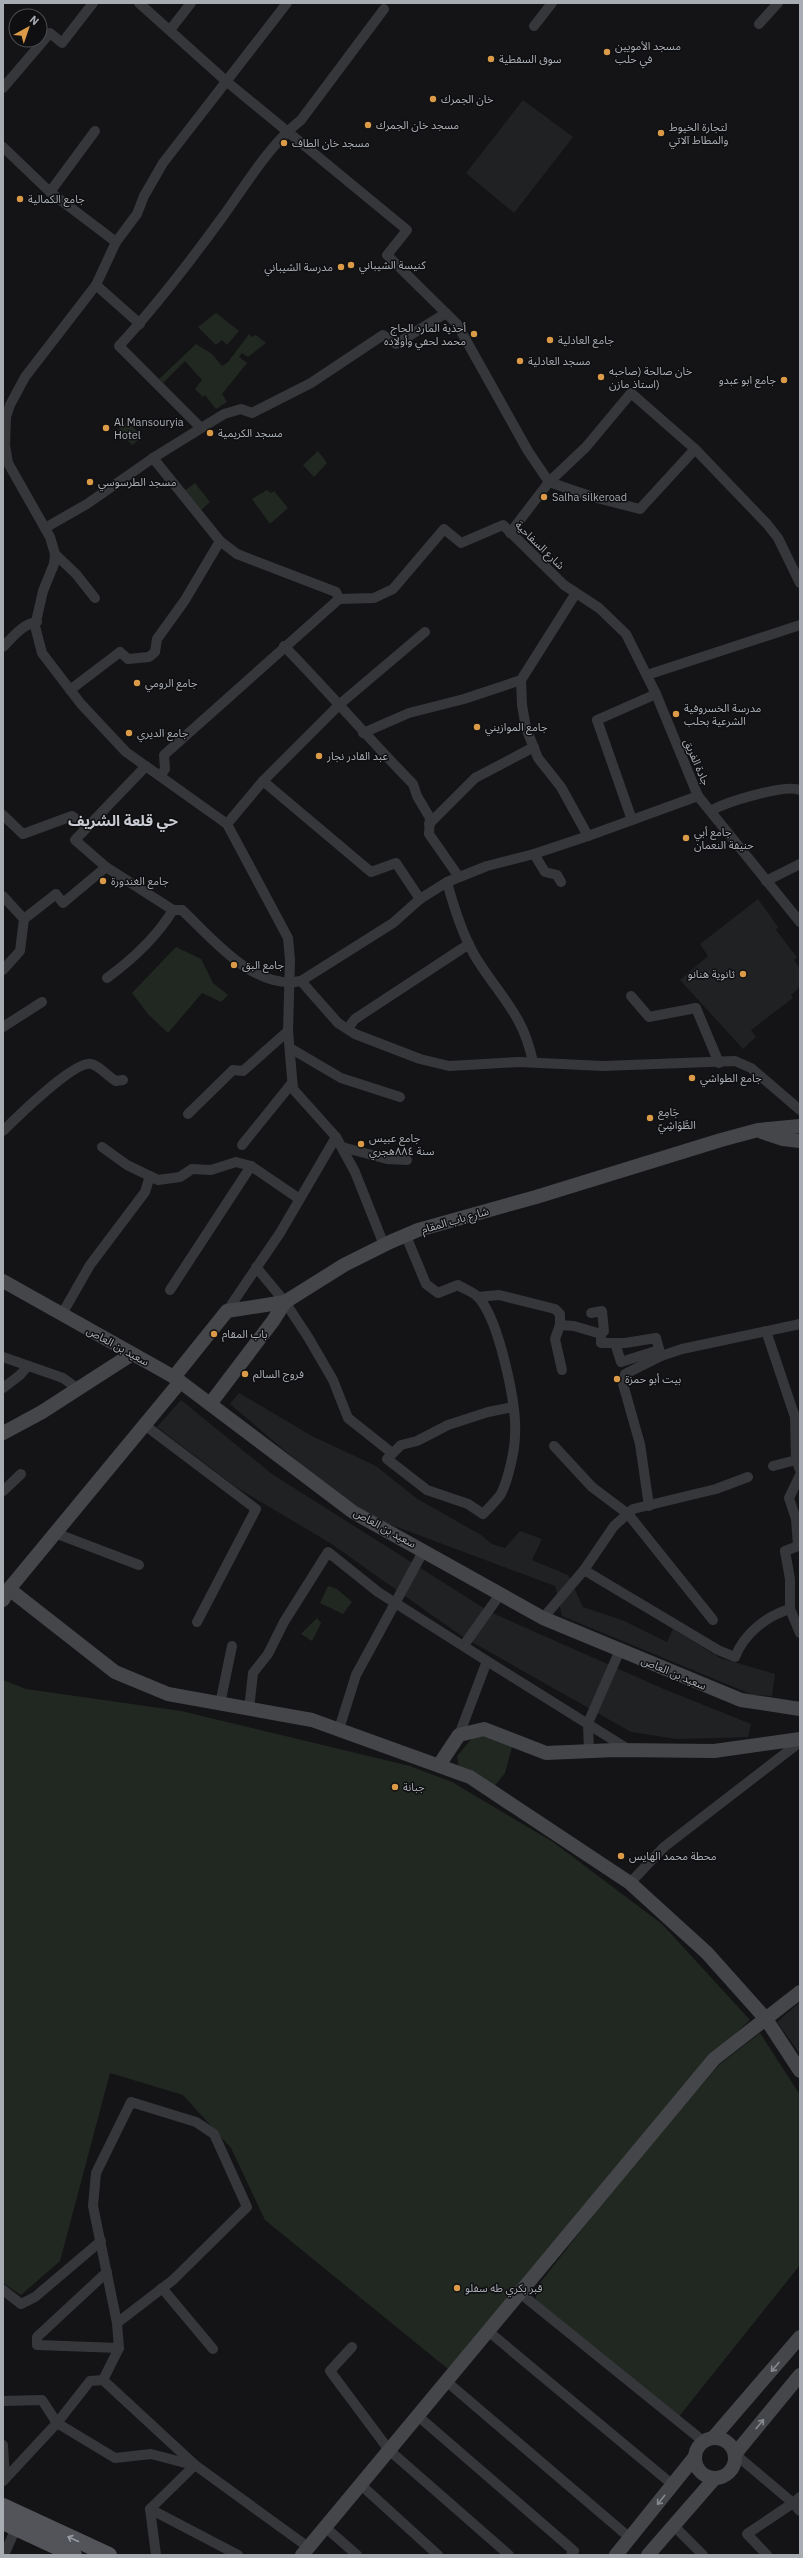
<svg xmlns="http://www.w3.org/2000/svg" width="803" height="2558" font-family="'IBM Plex Sans','Noto Sans Arabic',sans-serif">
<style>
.built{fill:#202122}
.green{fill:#212821}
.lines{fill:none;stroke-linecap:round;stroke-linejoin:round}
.street{stroke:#36373a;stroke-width:10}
.secondary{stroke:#44464a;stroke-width:14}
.primary{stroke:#525459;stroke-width:16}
.oneway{stroke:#85898f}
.oneway2{stroke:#979ba2}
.poi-dot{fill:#da9a48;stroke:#0f0f11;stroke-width:1.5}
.labels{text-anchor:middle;stroke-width:3;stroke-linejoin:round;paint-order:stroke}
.poi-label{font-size:11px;fill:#a8adb4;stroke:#0f0f11;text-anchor:start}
.street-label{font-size:11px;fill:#a8adb4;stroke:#0f0f11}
.district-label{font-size:15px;font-weight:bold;fill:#c8cbd1;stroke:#0f0f11}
</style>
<rect width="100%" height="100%" fill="#141416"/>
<g class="built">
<polygon points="523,100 573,137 514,213 466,173"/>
<polygon points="758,899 778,927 776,930 797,957 794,960 800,969 800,987 791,995 793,998 751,1030 756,1037 743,1049 680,980 708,956 700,944"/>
<polygon points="239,1393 312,1436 376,1466 416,1498 481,1535 492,1544 505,1548 520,1531 542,1539 532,1560 568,1575 583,1607 622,1620 667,1642 673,1629 720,1658 775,1674 772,1696 753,1695 562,1616 555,1586 357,1512 230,1404"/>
<polygon points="181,1400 272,1474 490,1612 664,1689 751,1724 748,1737 677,1739 631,1732 463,1637 330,1543 236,1487 157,1427"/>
<polygon points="800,2002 800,2054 777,2022"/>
</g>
<g class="green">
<polygon points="216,313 239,331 227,345 222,340 216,345 198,327"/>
<polygon points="249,334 252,337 256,335 266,343 248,357 242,353 239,357 247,363 222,394 227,402 216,409 205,395 203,397 195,389 202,380 185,361 163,383 159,379 196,344 212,354 222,366 228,362"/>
<polygon points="128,421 142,437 132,445 118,430"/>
<polygon points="318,451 327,463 314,477 303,465"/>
<polygon points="195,483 210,502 199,512 183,492"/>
<polygon points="267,490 271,493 274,491 288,508 270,524 252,499"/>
<polygon points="176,947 201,959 213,983 228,995 221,1002 202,993 168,1033 148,1014 132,993"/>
<polygon points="328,1586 337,1589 352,1602 343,1614 320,1603"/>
<polygon points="317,1618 321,1623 312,1641 301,1634"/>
<polygon points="3,1680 26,1689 181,1711 410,1766 452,1782 553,1842 662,1924 750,2020 723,2045 448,2369 265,2220 231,2148 183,2095 110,2073 60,2261 21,2295 3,2283"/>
<polygon points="485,1733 512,1747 505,1773 494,1787 459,1768 457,1756 474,1736"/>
<polygon points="760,2033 800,2095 800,2265 677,2419 543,2306 536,2299 536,2288 631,2167 719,2065"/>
</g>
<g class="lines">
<g class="street">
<polyline points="139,3 226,81 407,230 387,255 457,324 528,451 549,482 593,497 640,509 695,449"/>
<polyline points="759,24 778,3"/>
<polyline points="534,26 552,3"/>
<polyline points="170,30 191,3"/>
<polyline points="3,88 50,33 62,43 93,3"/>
<polyline points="3,147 50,192 116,242 96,285 25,377 10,405 6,417 5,445 8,463 50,537 55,554 54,564 43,591 35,626 42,653 81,704 126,752 227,824 288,938 290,960 288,1031 293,1089 336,1137 280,1233 227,1311"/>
<polyline points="50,192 95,131"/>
<polyline points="116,242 137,214 144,196 163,163 287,3"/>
<polyline points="96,285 140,324"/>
<path d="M201,428L119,346C156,306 189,263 221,219C246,185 268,146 301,120L384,9"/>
<polyline points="153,458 220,541 237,554 336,592 339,599 164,755 165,769 160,776"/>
<polyline points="45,528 87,504 153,458 224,414 241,409 252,413 311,383 383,335 396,344 446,313"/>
<polyline points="510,533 549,482 586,447 631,393 695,449 767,524 778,538 800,583"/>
<polyline points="55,554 76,574 95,598"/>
<polyline points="576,593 521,680 522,705 526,728 538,758 561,787 588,836"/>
<polyline points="339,599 374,598 393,589 444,529 461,543 503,525 564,585 599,608 626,634 656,694 698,796 800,922"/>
<path d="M284,646C328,691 369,739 413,784L417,796L430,818L429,834L459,877"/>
<path d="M3,647C13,637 22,624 37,622"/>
<polyline points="647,675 800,625"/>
<polyline points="70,690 120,652 128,659 149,657 155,652 157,639 185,600 220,541"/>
<polyline points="363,733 409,713 464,699 521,680"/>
<path d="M146,766L75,840L106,867L173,910H182C212,938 254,991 301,981L393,923L420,899L447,882L487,866L534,854L588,836L698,796"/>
<polyline points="263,781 371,872 396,863 420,899"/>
<path d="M711,811C725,802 785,784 800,790"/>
<polyline points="3,815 23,834 72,816 87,827"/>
<polyline points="632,820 597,720 656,694"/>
<polyline points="227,824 263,781 340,704 425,632"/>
<polyline points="429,824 475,778 534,747"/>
<polyline points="534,854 545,872 557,875 561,882"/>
<polyline points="766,881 800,864"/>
<path d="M447,882C454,908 463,938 478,961C503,1000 523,1015 533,1062"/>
<polyline points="3,896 24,919 56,894 63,903 106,867"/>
<polyline points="3,970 20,951 24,919"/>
<path d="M107,978C133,959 156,938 173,910"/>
<polyline points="301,981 338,1023 355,1034 420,1059 449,1066 519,1062 603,1066 735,1061 751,1068 800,1110"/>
<polyline points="631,996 649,1017 696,1008 719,1063"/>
<polyline points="3,1027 42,1002"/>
<polyline points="348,1028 355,1019 469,944"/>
<polyline points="290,1048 341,1078 400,1097"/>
<polyline points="188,1114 233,1070 243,1071 288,1031"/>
<path d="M3,1131C16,1118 75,1060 91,1064C99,1065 108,1077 116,1081L123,1080"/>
<polyline points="336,1137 355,1172 384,1245"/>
<polyline points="242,1145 292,1083"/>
<polyline points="102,1147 127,1165 158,1180 180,1177 192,1169 211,1170 236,1162 251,1166 298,1198"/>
<polyline points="342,1147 387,1159 407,1160"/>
<path d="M406,1236L426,1284L438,1293L458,1285C464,1289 474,1292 479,1298C499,1321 517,1404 515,1435C515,1450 508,1480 501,1494C496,1501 489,1508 483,1514L468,1504L427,1490L387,1459L401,1445L417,1441L448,1425L488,1412L513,1407"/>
<polyline points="256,1267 285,1302 308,1337 333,1380 348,1418 392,1453"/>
<polyline points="170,1290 251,1166"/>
<polyline points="478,1297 499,1295 555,1309 560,1314 560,1325 574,1326 601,1334 601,1343 625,1343 656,1338 661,1356"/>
<polyline points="591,1313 602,1311 604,1331 601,1334"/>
<polyline points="62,1314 90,1265 145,1192 150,1176"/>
<polyline points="560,1325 555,1339 562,1370"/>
<polyline points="766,1331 795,1417 796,1460 800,1470"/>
<polyline points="615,1343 621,1362 659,1350"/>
<polyline points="3,1357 63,1378 78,1389"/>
<polyline points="3,1388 20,1375 28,1366"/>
<polyline points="146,1426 256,1509 197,1622"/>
<polyline points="554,1446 592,1487 628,1514 713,1620"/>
<polyline points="773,1466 796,1460"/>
<polyline points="800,1475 789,1498 796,1519 798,1546 785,1551 790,1579 790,1609 800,1633"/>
<polyline points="3,1491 21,1474"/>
<polyline points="649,1506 640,1444 623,1384 625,1374 661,1356 682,1349 800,1324"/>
<polyline points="55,1533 139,1565"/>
<path d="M584,1570L718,1650L735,1657C744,1634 766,1616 790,1609"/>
<polyline points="543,1618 584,1570 614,1526 633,1509 716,1489 748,1477"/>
<polyline points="464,1645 501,1593"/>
<polyline points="487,1661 631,1751"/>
<polyline points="220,1704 232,1646"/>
<polyline points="249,1709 253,1673 268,1654 284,1622 328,1552 378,1592 487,1661 459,1735"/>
<polyline points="339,1729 356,1675 424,1550"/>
<polyline points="589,1752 588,1723 620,1650"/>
<polyline points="630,1883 664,1847 800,1742"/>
<polyline points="107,2272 37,2337 37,2345 119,2348"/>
<polyline points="162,2288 213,2349"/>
<polyline points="3,2290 21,2304 35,2297 101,2241"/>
<polyline points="520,2293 703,2441"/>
<polyline points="488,2331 673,2485"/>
<polyline points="352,2347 330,2371 389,2450 509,2555"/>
<polyline points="103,2380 195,2465 308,2547"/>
<polyline points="446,2381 630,2538"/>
<polyline points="3,2401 42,2400 57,2423 115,2458 151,2454 193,2465"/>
<polyline points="418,2416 574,2551 571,2555"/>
<polyline points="3,2445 5,2479"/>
<polyline points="735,2454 793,2503 800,2497"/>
<polyline points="3,2481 57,2423 90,2381 103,2380 119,2348 117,2323 93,2206 96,2173 131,2102 196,2122 214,2134 247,2207 173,2280 117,2323"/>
<polyline points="360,2484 438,2555"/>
<polyline points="150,2509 238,2555"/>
<polyline points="673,2525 703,2555"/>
<polyline points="325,2527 357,2555"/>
<polyline points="4,2555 16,2528"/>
<polyline points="156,2555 150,2509 195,2465"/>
<polyline points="767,2555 747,2534 793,2503 800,2511"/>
</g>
<g class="secondary">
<polyline points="762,1132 783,1139 800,1141"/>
<polyline points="3,1281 174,1377 353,1512 543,1618 741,1700 800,1709"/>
<polyline points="174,1377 227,1311 285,1302"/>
<polyline points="210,1404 273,1321 285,1302 344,1265 390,1242 418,1230 536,1197 721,1140 758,1130 800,1126"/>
<polyline points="3,1433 42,1412 132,1354"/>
<polyline points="9,1589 115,1672 168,1694 312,1720 470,1777 630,1883 707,1953 766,2019 800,2071"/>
<polyline points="3,1600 9,1589 180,1382"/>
<polyline points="439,1765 459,1735 484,1729 546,1753 615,1750 714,1751 800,1739"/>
<circle cx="715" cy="2458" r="20"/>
<polyline points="713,2438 800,2337"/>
<polyline points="735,2454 800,2375"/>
<polyline points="302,2555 714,2059 800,1992"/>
<polyline points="616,2555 694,2458"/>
<polyline points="648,2555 715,2478"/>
</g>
<g class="primary">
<polyline points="3,2506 109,2555"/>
<polyline points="3,2522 74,2555"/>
</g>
</g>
<defs><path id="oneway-shaft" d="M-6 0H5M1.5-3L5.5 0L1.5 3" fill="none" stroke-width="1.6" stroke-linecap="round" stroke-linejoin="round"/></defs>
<g class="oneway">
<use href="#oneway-shaft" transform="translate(775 2367) rotate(131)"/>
<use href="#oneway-shaft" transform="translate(760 2424) rotate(-50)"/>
<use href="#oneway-shaft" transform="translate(661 2500) rotate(129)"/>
</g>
<use class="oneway2" href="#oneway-shaft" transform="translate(73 2539) rotate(-155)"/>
<g class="poi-dot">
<circle cx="607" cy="52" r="4"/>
<circle cx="491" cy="59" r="4"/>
<circle cx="433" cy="99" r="4"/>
<circle cx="368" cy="125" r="4"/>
<circle cx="661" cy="133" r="4"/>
<circle cx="284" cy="143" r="4"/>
<circle cx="20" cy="199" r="4"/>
<circle cx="351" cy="265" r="4"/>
<circle cx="341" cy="267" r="4"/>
<circle cx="474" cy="334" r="4"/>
<circle cx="550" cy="340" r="4"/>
<circle cx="520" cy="361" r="4"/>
<circle cx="601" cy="377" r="4"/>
<circle cx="784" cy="380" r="4"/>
<circle cx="106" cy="428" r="4"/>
<circle cx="210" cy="433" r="4"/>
<circle cx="90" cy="482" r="4"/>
<circle cx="544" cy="497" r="4"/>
<circle cx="137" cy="683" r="4"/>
<circle cx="676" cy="714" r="4"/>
<circle cx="477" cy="727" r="4"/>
<circle cx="129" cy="733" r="4"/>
<circle cx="319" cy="756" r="4"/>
<circle cx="686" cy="838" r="4"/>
<circle cx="103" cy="881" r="4"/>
<circle cx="234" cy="965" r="4"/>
<circle cx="743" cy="974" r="4"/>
<circle cx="692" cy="1078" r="4"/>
<circle cx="650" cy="1118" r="4"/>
<circle cx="361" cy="1144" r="4"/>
<circle cx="214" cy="1334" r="4"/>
<circle cx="245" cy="1374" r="4"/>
<circle cx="617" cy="1379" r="4"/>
<circle cx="395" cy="1787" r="4"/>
<circle cx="621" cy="1856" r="4"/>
<circle cx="457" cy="2288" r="4"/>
</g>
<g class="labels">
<g class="poi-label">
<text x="615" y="50">مسجد الأمويين<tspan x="615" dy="13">في حلب</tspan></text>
<text x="499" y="63">سوق السقطية</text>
<text x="441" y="103">خان الجمرك</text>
<text x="376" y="129">مسجد خان الجمرك</text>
<text x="669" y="131">لتجارة الخيوط<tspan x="669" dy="13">والمطاط آلاتي</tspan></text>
<text x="292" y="147">مسجد خان الطاف</text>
<text x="28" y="203">جامع الكمالية</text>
<text x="359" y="269">كنيسة الشيباني</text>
<text x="333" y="271" text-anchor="end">مدرسة الشيباني</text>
<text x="466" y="332" text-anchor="end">أحذية المارد الحاج<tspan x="466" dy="13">محمد لحفي وأولاده</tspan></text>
<text x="558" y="344">جامع العادلية</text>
<text x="528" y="365">مسجد العادلية</text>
<text x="609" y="375">خان صالحة (صاحبه<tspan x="609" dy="13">استاذ مازن)</tspan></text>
<text x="776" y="384" text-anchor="end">جامع ابو عبدو</text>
<text x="114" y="426">Al Mansouryia<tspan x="114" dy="13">Hotel</tspan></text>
<text x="218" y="437">مسجد الكريمية</text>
<text x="98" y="486">مسجد الطرسوسي</text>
<text x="552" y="501">Salha silkeroad</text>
<text x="145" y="687">جامع الرومي</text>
<text x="684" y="712">مدرسة الخسروفية<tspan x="684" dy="13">الشرعية بحلب</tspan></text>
<text x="485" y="731">جامع الموازيني</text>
<text x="137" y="737">جامع الديري</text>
<text x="327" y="760">عبد القادر نجار</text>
<text x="694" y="836">جامع أبي<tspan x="694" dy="13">حنيفة النعمان</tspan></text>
<text x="111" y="885">جامع الغندورة</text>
<text x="242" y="969">جامع البق</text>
<text x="735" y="978" text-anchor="end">ثانوية هنانو</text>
<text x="700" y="1082">جامع الطواشي</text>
<text x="658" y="1116">جَامِع<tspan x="658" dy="13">الطَّوَاشِيّ</tspan></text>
<text x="369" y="1142">جامع عبيس<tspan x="369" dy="13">سنة ٨٨٤هجري</tspan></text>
<text x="222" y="1338">باب المقام</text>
<text x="253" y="1378">فروج السالم</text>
<text x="625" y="1383">بيت أبو حمزة</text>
<text x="403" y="1791">جبانة</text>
<text x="629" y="1860">محطة محمد الهايس</text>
<text x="465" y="2292">قبر بكري طه سفلو</text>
</g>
<g class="street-label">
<text transform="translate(540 545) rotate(44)" y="4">شارع السفاحية</text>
<text transform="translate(697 762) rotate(67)" y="4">جادة الفريق</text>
<text transform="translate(455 1220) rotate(-16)" y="4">شارع باب المقام</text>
<text transform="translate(118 1346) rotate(29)" y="4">سعيد بن العاص</text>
<text transform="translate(385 1528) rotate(29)" y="4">سعيد بن العاص</text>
<text transform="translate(674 1673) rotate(23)" y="4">سعيد بن العاص</text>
</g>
<g class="district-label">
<text x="123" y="826">حي قلعة الشريف</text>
</g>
</g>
<rect width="803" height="2558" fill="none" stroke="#a8adb4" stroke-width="8"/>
<g transform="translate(28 28) rotate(40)"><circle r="19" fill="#0f0f11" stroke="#4c4e52"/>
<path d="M0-3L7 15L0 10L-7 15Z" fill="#da9a48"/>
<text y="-6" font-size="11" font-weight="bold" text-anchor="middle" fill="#a8adb4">N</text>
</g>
</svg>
